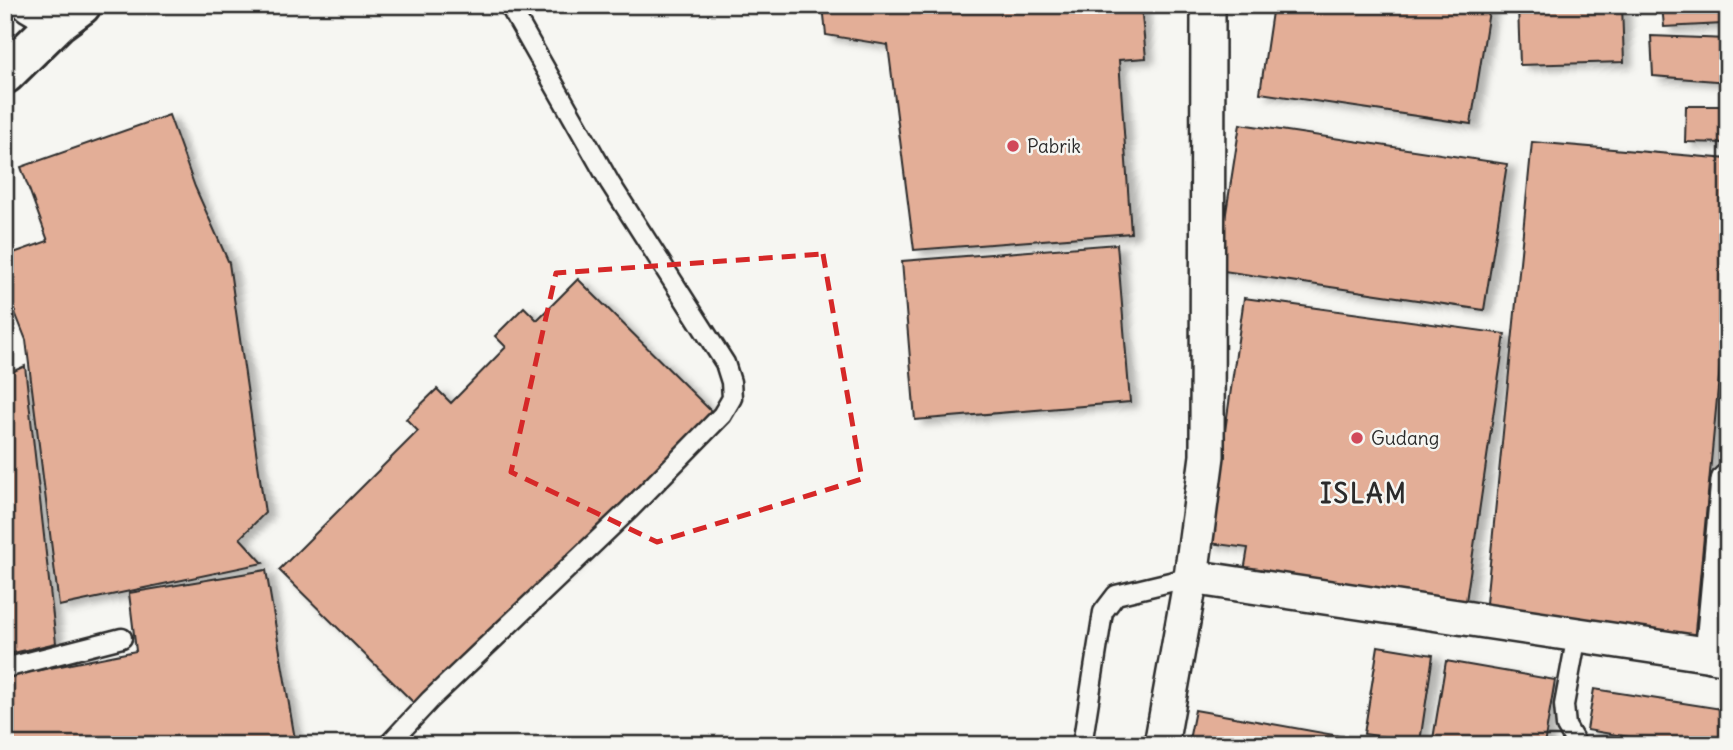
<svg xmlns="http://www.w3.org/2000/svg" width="1733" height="750" font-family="Delius,sans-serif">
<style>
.building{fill:#e3ae97;stroke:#2b2b2b;stroke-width:2;filter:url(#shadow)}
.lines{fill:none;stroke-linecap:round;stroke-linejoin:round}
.service-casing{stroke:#2b2b2b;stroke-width:23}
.minor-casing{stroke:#2b2b2b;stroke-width:38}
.tertiary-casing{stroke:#2b2b2b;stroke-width:44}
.service{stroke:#f6f6f2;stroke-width:18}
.minor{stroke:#f6f6f2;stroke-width:33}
.tertiary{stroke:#f6f6f2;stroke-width:38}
.marked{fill:none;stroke:#d62828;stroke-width:5;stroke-dasharray:14 9;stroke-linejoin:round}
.poi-dot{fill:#d1495b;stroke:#f6f6f2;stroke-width:2.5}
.labels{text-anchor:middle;stroke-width:5;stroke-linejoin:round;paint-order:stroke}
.poi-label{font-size:19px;fill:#2b2b2b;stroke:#f6f6f2;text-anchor:start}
.district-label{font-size:26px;font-weight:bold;letter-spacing:2px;fill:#2b2b2b;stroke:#f6f6f2}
</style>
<defs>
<filter id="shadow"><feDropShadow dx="8" dy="4.5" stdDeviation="3.5" flood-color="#0004"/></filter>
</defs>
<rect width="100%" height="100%" fill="#f6f6f2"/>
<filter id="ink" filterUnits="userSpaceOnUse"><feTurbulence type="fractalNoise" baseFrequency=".0143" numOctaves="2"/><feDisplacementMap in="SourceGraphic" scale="14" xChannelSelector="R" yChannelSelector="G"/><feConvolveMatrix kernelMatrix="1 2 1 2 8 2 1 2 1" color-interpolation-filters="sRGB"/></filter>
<g filter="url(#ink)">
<g class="building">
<polygon points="823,5 1141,5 1146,58 1119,60 1131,233 914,250 888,45 826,35"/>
<polygon points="1273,5 1490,5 1471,124 1260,93"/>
<polygon points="1518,5 1622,5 1624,62 1520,65"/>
<polygon points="1662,5 1722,5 1723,24 1664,27"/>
<polygon points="1651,36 1728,39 1728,82 1653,76"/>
<polygon points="1686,106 1728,106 1728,143 1685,142"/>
<polygon points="169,115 195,187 229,263 265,513 240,538 263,563 59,606 26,340 5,287 5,256 48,241 21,167"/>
<polygon points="1240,124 1507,164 1484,310 1217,270"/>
<polygon points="1532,142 1728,159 1728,282 1694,642 1485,613"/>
<polygon points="1117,244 1130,402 915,420 902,261"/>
<polygon points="578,279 713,413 672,453 677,458 642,493 637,488 587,538 592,542 560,575 554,568 500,622 471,659 465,654 415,704 279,570 418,431 406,419 437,389 451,403 506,347 495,336 524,307 537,320"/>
<polygon points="1244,298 1505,334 1465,608 1243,577 1248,548 1209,543"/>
<polygon points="25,366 56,643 9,654 5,632 5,375"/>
<polygon points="266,570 296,745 5,745 5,677 136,651 129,593"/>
<polygon points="1378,646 1433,655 1420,742 1364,734"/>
<polygon points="1446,661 1555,680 1544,745 1466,745 1433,739"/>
<polygon points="1594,689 1728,710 1726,745 1677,745 1587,730"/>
<polygon points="1195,710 1345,737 1344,745 1188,745"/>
</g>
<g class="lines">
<defs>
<g id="service">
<polyline points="5,668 122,638"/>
<polyline points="388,745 430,700 629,510 722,415 732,398 731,382 725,363 610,183 509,5"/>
<polyline points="1082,745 1103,612 1116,595 1191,577"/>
<polyline points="1577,745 1566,726 1564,705 1577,635"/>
</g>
<g id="minor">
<polyline points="29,5 58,22"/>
<polyline points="1728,481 1712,655 1728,658"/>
<polyline points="1191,577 1712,655"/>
<polyline points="1161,745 1191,577 1207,456 1208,5"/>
</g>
<polyline id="tertiary" points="5,74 58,22 81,5"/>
</defs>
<use href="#service" class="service-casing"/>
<use href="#minor" class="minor-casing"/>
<use href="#tertiary" class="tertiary-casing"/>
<use href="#service" class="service"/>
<use href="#minor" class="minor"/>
<use href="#tertiary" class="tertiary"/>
</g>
</g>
<path class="marked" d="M823,254L862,479L657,542L511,472L556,273Z"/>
<g class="poi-dot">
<circle cx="1013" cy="146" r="7"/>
<circle cx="1357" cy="438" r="7"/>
</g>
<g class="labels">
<g class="poi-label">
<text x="1027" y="153">Pabrik</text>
<text x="1371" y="445">Gudang</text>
</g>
<g class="district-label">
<text x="1364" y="503">ISLAM</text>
</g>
</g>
<rect width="1733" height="750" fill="none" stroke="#f6f6f2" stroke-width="28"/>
<rect x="14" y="14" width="1705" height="722" fill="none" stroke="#2b2b2b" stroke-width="2.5" filter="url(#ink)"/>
</svg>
